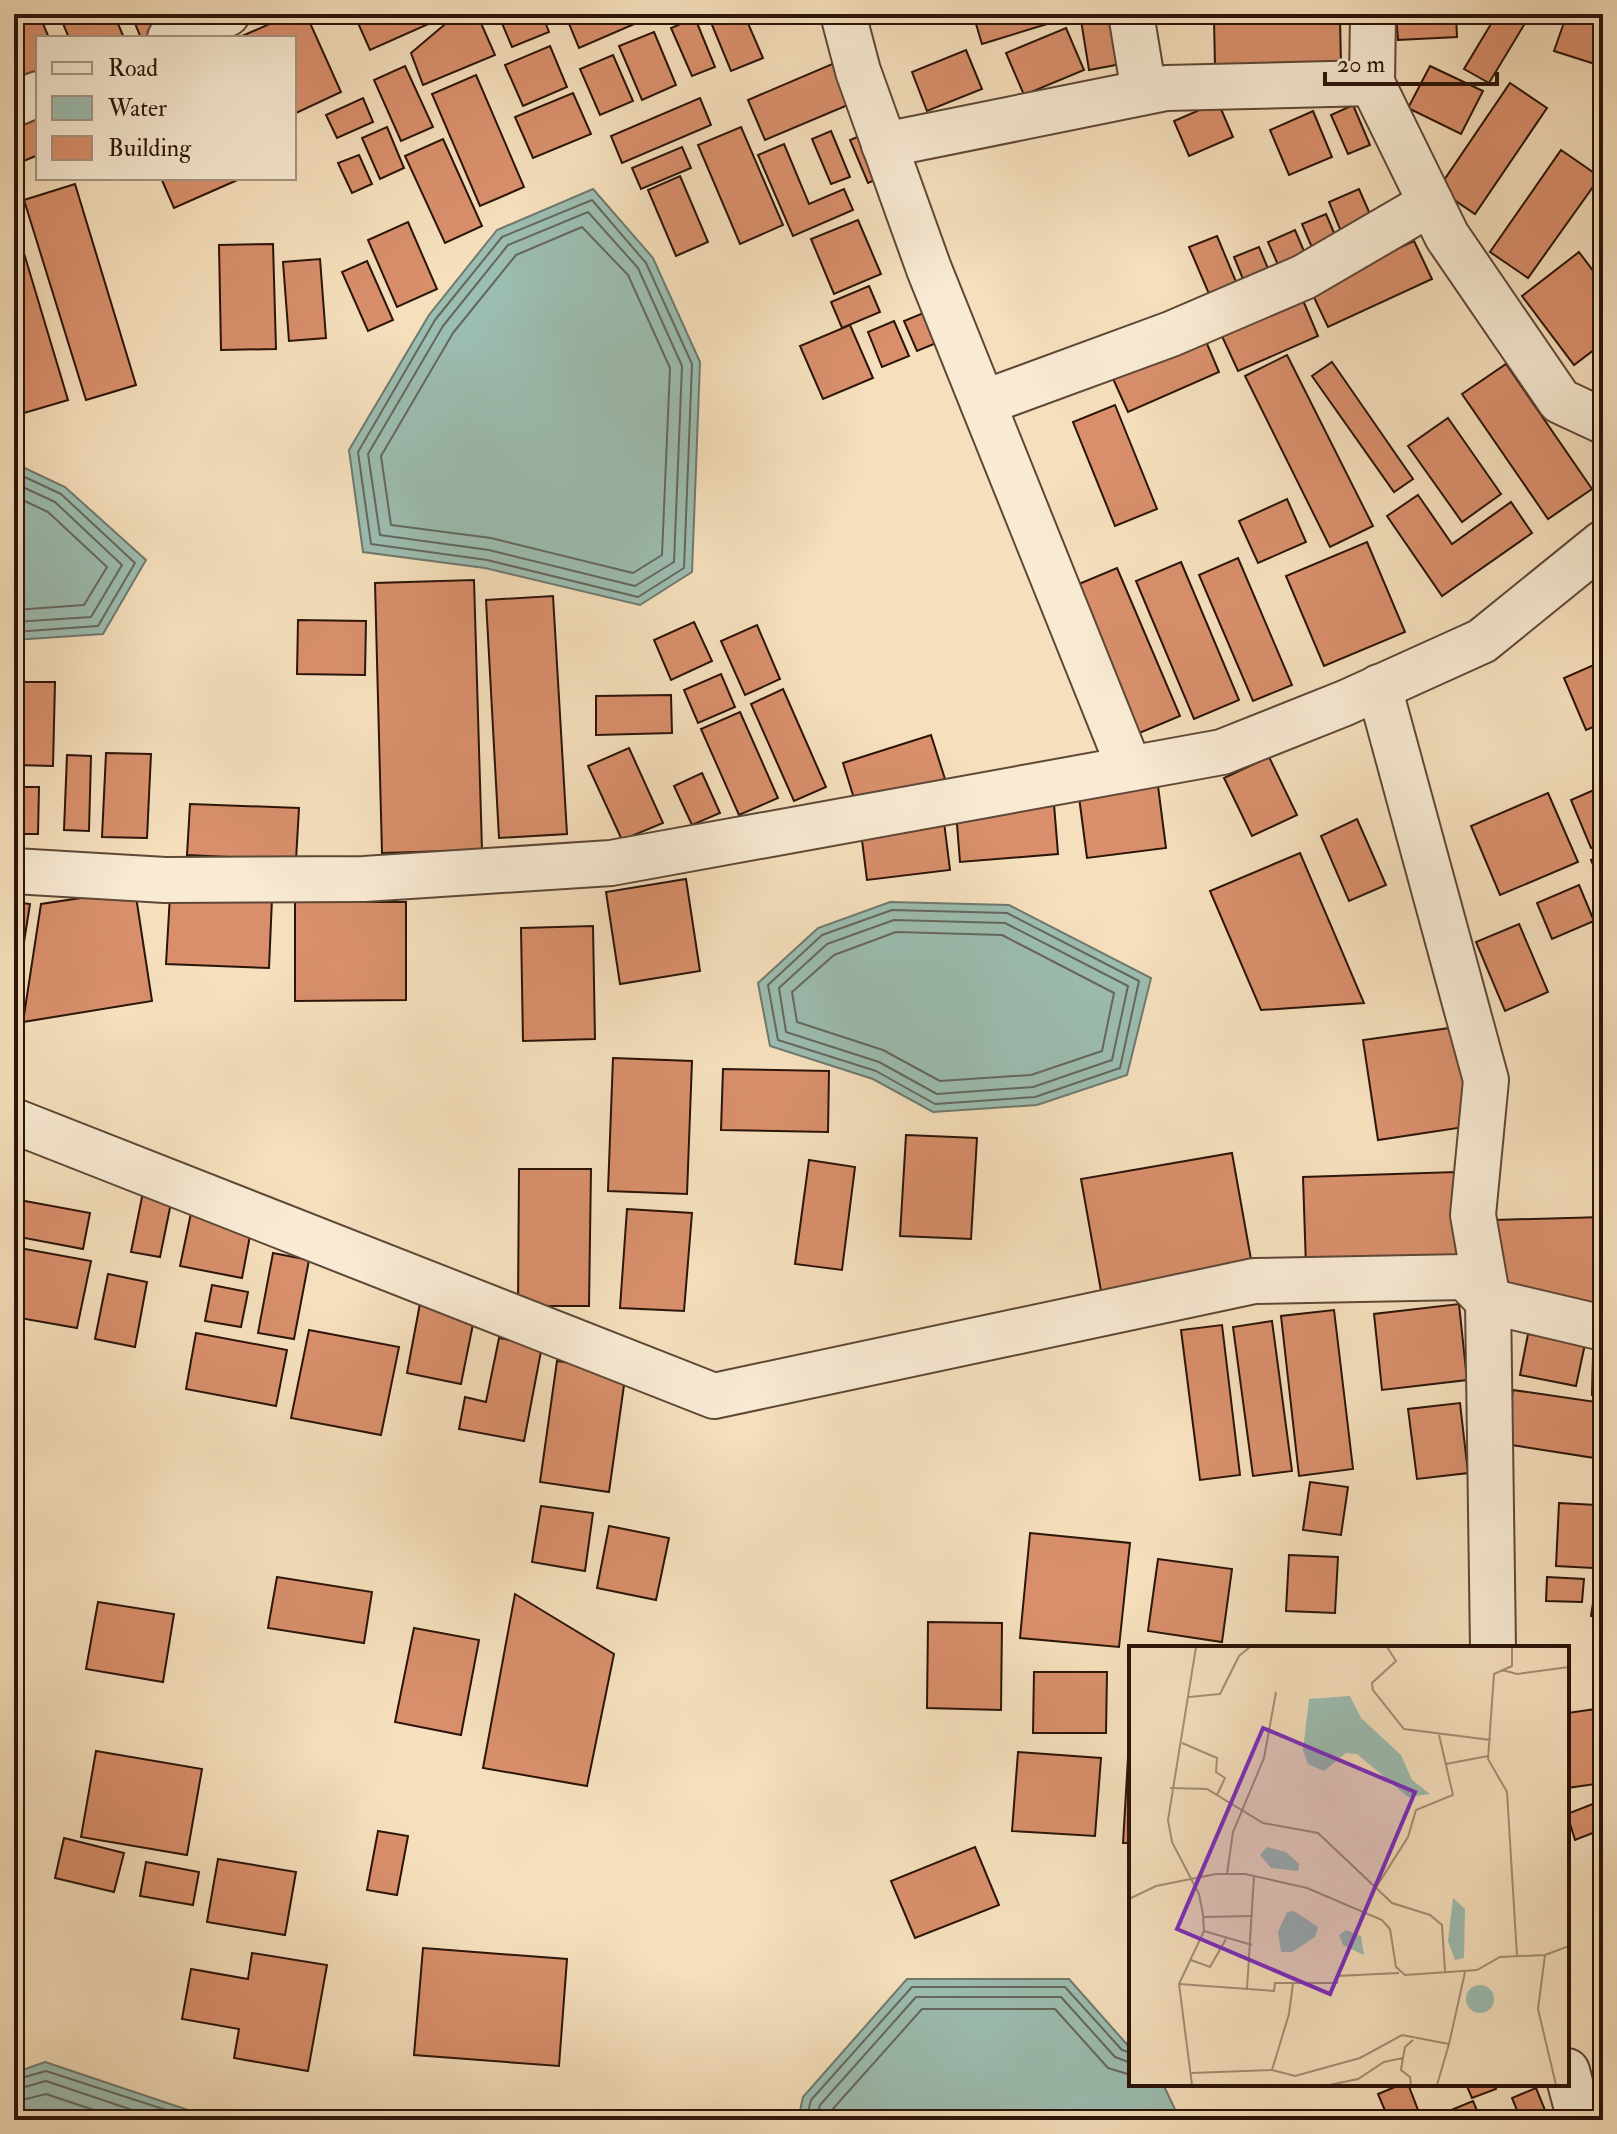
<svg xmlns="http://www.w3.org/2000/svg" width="1617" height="2134" font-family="'IM FELL Double Pica',serif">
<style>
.water{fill:#9cbdb1;stroke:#6f796e;stroke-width:2}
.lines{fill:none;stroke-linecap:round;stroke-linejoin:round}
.shore{stroke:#64685d;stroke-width:2}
.building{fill:#d98f6c;stroke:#2b1409;stroke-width:2}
.minor-casing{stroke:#5e4736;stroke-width:48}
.minor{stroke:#f8ead3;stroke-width:44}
.inset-road{fill:none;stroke:#a48e74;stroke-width:2}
.view{fill:#7b2cbf;fill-opacity:0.15;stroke:#7b2cbf;stroke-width:4}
.inset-edge{fill:none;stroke:#2b1409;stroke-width:4}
</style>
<rect width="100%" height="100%" fill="#f5dfbc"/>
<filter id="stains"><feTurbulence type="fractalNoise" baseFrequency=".0025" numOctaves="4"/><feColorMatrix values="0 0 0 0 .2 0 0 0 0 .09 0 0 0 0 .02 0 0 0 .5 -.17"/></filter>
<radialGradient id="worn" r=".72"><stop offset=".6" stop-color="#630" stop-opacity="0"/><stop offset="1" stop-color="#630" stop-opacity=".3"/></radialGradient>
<g class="water">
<polygon points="593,189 653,258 700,362 692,572 640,605 485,568 363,552 349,450 429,315 497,230"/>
<polygon points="14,463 65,487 146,560 103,634 14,640"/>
<polygon points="890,902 1009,905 1151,978 1127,1075 1037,1105 933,1112 873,1079 770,1046 758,983 818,928"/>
<polygon points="907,1979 1069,1979 1131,2049 1131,2084 1163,2084 1180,2120 798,2120 803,2097"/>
<polygon points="45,2062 188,2110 235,2120 14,2120 14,2073"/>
</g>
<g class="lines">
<g class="shore">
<polygon points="592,200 646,263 692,364 684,568 638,597 487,560 371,544 358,452 435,320 502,237"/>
<polygon points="588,212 638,268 682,366 674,562 635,586 489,550 380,535 368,454 443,326 508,245"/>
<polygon points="582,227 628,275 670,368 662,555 633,573 491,538 391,525 381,456 453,333 516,255"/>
<polyline points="14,472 61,494 135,563 98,626 14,632"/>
<polyline points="14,483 55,502 122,565 91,617 14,622"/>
<polyline points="14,496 48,512 107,567 84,605 14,610"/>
<polygon points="892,910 1007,913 1139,981 1120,1068 1035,1097 935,1104 876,1071 778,1040 768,985 822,935"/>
<polygon points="894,920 1005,923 1128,986 1112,1060 1033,1087 937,1094 879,1062 786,1032 779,988 827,944"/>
<polygon points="896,932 1002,935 1114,993 1102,1051 1031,1075 940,1081 883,1050 797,1022 792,992 834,955"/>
<polyline points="14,2080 46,2071 197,2120"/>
<polyline points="14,2090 46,2081 162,2120"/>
<polyline points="14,2102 46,2094 124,2120"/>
<polyline points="806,2120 811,2100 912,1987 1065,1987 1122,2050 1131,2053"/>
<polyline points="816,2120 820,2105 916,1997 1061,1997 1115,2057 1131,2063"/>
<polyline points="829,2120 831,2111 922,2009 1055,2009 1108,2068 1131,2075"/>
</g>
</g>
<g class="building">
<polygon points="14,14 39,14 49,38 38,38 38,76 14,86"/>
<polygon points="59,14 114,14 124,38 69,38"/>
<polygon points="131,14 183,14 185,20 141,38"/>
<polygon points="292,14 306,14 341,92 294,114 294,38 240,37"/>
<polygon points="354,14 430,14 433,22 370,50"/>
<polygon points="457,14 477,14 495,55 423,85 411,53"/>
<polygon points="498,14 542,14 549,32 512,47"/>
<polygon points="565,14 655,14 655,15 579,48"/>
<polygon points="725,14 744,14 763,58 731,71 710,20"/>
<polygon points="973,14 1058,14 1060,20 982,44"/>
<polygon points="1080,14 1123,14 1132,62 1089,70"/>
<polygon points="1396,14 1456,14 1457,37 1398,40"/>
<polygon points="1497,14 1517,14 1527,20 1489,83 1464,69"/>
<polygon points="1567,14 1603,14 1601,66 1554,51"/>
<polygon points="1340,17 1341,66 1215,67 1214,19"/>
<polygon points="695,18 715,67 692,76 671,28"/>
<polygon points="1066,28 1084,70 1024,95 1006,53"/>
<polygon points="654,32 676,85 642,100 619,46"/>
<polygon points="550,46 567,87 523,106 505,65"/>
<polygon points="966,50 982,89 927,111 912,72"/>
<polygon points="613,55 633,101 600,115 580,69"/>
<polygon points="837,62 855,102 765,140 748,100"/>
<polygon points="405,66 433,127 401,141 374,80"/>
<polygon points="1430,66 1483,91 1461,134 1408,108"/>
<polygon points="476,75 524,187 480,206 432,94"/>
<polygon points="1510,83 1547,108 1475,214 1438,189"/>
<polygon points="573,93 591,134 533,158 515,117"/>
<polygon points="363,98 373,122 337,138 326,115"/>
<polygon points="700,98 711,125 622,163 611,136"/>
<polygon points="1218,102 1233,137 1189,156 1174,121"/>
<polygon points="1353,105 1370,145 1348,154 1331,115"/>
<polygon points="38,108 38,155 14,165 14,118"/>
<polygon points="1313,111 1332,157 1289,175 1270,130"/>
<polygon points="387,127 404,168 380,179 362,138"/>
<polygon points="741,127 783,225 740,244 698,145"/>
<polygon points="831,131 850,177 831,184 812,139"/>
<polygon points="867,133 885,176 868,183 850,140"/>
<polygon points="443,139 482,226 445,243 405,156"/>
<polygon points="784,144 809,204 844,189 853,210 793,236 758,155"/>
<polygon points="682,147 691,168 641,189 632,168"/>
<polygon points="1561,150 1600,177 1528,278 1490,252"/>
<polygon points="359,155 372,184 352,193 338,163"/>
<polygon points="680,176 708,242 676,256 648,190"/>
<polygon points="161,178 242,178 174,208"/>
<polygon points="75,184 136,385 86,400 24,200"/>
<polygon points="1359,189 1373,221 1342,234 1329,202"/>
<polygon points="1326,214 1340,247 1316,257 1302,224"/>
<polygon points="14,220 68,400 14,416"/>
<polygon points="858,220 881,274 834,294 811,239"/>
<polygon points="408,222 437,289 397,307 368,240"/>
<polygon points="1295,230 1309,263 1282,274 1268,242"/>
<polygon points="1217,236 1239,289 1212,301 1189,247"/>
<polygon points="1414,241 1432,279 1328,327 1310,289"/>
<polygon points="273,244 276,349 221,350 219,245"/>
<polygon points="1259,247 1272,278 1247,289 1234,257"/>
<polygon points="1579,252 1603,284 1603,343 1574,365 1522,296"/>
<polygon points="320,259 326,338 289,341 283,262"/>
<polygon points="367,261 393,320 368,331 342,272"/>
<polygon points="869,286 880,312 842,328 831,302"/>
<polygon points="1302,298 1318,336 1238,371 1221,334"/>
<polygon points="933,309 946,339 917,351 904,321"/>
<polygon points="894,321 909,356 882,367 868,332"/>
<polygon points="850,325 873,378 823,399 800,346"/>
<polygon points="1202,332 1219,372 1128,412 1110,372"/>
<polygon points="1287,355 1373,526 1330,547 1245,376"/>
<polygon points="1332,362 1413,479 1394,492 1312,376"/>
<polygon points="1506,364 1592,489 1548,519 1462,394"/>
<polygon points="1115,405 1157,509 1115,526 1073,422"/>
<polygon points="1448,418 1501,494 1462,522 1408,446"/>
<polygon points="1418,495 1452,544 1511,502 1532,533 1442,596 1387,516"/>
<polygon points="1287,499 1306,542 1258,563 1239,521"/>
<polygon points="1367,542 1405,632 1324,666 1286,576"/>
<polygon points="1238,558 1292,685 1253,701 1199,575"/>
<polygon points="1181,562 1239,700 1194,719 1136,581"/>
<polygon points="1117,568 1180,716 1137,734 1074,586"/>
<polygon points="474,580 482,850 382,853 375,583"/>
<polygon points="553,596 567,834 499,838 486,600"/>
<polygon points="298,620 366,621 365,675 297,674"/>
<polygon points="694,622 712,661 671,680 654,640"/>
<polygon points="757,625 780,679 745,695 721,641"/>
<polygon points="1603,661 1603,723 1586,730 1564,678"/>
<polygon points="721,674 735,707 698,723 684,690"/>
<polygon points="17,682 55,682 53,766 15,765"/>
<polygon points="783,689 826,787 794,801 751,704"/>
<polygon points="671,695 672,733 596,735 596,696"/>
<polygon points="740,712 778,798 739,815 701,729"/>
<polygon points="931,735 945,779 857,808 843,763"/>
<polygon points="629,748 663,823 622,840 588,766"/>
<polygon points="106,753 151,754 147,838 102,837"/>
<polygon points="67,755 91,756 89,831 64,830"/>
<polygon points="1269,757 1297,815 1252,836 1224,778"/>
<polygon points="702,773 720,813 692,825 674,786"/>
<polygon points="1158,786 1166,848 1087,858 1079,797"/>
<polygon points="1603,786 1603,843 1591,848 1571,800"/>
<polygon points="14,787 39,787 38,834 14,834"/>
<polygon points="1548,793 1578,862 1500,895 1471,826"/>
<polygon points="190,804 299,808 296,860 187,855"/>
<polygon points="1054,804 1058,854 960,862 956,812"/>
<polygon points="943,814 950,870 867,880 860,824"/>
<polygon points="1357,819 1386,885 1349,901 1321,836"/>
<polygon points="1300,853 1364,1003 1261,1010 1210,891"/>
<polygon points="1603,854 1603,888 1591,860"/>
<polygon points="686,879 700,971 620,984 606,892"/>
<polygon points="1579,885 1594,921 1552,939 1537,903"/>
<polygon points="135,890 152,1001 23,1022 41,904"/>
<polygon points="170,895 272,899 269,968 166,964"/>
<polygon points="14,902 30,904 14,1005"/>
<polygon points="295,902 406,902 406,1000 295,1001"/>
<polygon points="1519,924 1548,992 1505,1011 1476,942"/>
<polygon points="593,926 595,1039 523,1041 521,928"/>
<polygon points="1457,1027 1471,1126 1378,1140 1363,1040"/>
<polygon points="613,1058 692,1061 687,1194 608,1191"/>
<polygon points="723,1069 829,1071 828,1132 721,1130"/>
<polygon points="906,1135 977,1138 971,1239 900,1236"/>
<polygon points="1232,1153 1252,1265 1101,1291 1081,1179"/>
<polygon points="809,1160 855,1167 842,1270 795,1264"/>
<polygon points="519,1169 591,1169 589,1306 518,1306"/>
<polygon points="1456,1172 1459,1262 1306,1267 1303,1177"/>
<polygon points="144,1187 173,1193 160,1257 131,1252"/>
<polygon points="14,1199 90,1213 83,1249 14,1236"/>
<polygon points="627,1209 692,1213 684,1311 620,1308"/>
<polygon points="191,1213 252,1225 242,1278 180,1266"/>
<polygon points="1603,1217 1603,1312 1496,1293 1494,1220"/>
<polygon points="14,1247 91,1261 77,1328 14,1317"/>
<polygon points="273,1253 309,1260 294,1339 258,1333"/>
<polygon points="108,1274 147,1282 135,1347 95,1339"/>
<polygon points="212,1285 248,1292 241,1327 205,1321"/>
<polygon points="421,1298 476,1309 461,1384 407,1373"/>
<polygon points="1459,1304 1467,1380 1382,1390 1374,1314"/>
<polygon points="1334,1310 1353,1469 1299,1476 1281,1316"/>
<polygon points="1272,1321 1292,1471 1253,1476 1233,1327"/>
<polygon points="1222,1325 1240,1475 1200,1480 1181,1330"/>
<polygon points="309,1330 399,1347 381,1435 291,1418"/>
<polygon points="196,1333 287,1350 276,1406 186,1389"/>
<polygon points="1528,1334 1585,1344 1576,1386 1520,1375"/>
<polygon points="499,1338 542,1346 524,1441 459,1429 465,1397 486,1402"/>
<polygon points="1593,1355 1603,1355 1603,1395 1592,1395"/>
<polygon points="557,1361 626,1371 609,1492 540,1482"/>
<polygon points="1513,1390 1603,1403 1601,1459 1505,1444"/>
<polygon points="1460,1403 1468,1473 1417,1479 1408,1409"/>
<polygon points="1310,1482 1348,1487 1341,1535 1303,1530"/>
<polygon points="1559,1503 1596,1505 1593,1568 1556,1566"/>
<polygon points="541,1506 593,1513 585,1571 532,1562"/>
<polygon points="609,1526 669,1538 656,1600 597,1588"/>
<polygon points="1030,1533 1130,1543 1119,1647 1020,1638"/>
<polygon points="1289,1555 1338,1557 1335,1613 1286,1611"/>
<polygon points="1158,1559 1232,1569 1222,1642 1148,1631"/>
<polygon points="277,1577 372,1592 364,1643 268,1628"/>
<polygon points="1547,1577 1584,1579 1582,1602 1546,1601"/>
<polygon points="1596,1584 1603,1585 1603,1618 1591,1616"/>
<polygon points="515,1594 614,1654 587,1786 483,1768"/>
<polygon points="98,1602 174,1614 163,1682 86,1669"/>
<polygon points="928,1622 1002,1623 1001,1710 927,1708"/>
<polygon points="414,1628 479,1640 461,1735 395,1722"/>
<polygon points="1034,1672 1107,1672 1106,1733 1033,1733"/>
<polygon points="1603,1708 1603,1783 1567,1788 1567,1713"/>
<polygon points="96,1751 202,1769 187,1855 81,1837"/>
<polygon points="1018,1752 1101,1758 1095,1836 1012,1831"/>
<polygon points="1128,1758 1131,1758 1131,1843 1123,1843"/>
<polygon points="1603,1800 1603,1829 1575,1840 1567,1814"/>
<polygon points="378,1831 408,1836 397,1895 367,1890"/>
<polygon points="64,1838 124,1853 114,1892 55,1878"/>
<polygon points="975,1847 999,1905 915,1938 891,1881"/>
<polygon points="218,1859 296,1872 285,1935 207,1922"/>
<polygon points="146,1862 199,1872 193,1905 140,1896"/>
<polygon points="423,1948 567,1959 559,2066 414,2055"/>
<polygon points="252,1953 327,1965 308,2071 234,2058 239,2029 182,2019 191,1969 248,1979"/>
<polygon points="1402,2084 1408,2084 1418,2110 1389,2120 1378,2094"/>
<polygon points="1466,2084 1494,2084 1496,2089 1472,2098"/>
<polygon points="1536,2088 1549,2120 1521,2120 1512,2098"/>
<polygon points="1473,2101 1481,2120 1427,2120"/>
</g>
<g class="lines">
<defs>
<g id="minor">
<polyline points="843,14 858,71 929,269 1129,767"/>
<polyline points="1131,14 1144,92"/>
<polyline points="1373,14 1372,83 1447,236 1560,401 1603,421"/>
<polyline points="170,38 227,14"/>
<polyline points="14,104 38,94"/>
<polyline points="884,145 1166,88 1372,83"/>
<polyline points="983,403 1171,334 1304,277 1431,203"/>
<polyline points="1379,687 1486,1080 1473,1215 1488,1301 1493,1648"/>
<polyline points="14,871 165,880 364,879 611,863 1222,752 1345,703 1482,641 1603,543"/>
<polyline points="14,1121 714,1396 1254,1281 1465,1277 1488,1301 1603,1328"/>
<polyline points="1567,2071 1580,2120"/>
</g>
</defs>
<use href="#minor" class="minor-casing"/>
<use href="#minor" class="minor"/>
</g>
<g transform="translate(1129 1646)">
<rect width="440" height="440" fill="#f5dfbc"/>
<path d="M221,50L232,72L272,109L283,134L301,148L279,151L228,108L217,107L195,125L179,118L174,104L180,53ZM138,201L157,206L170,218L169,225L142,222L131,209ZM324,252L336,263L335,312L326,314L319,295ZM165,265L189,281L186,291L163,306H152L149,286L158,266ZM217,284L232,290L235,309L214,299L210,289ZM337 353a14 14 0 1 1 28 0a14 14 0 1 1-28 0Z" fill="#9cbdb1"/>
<path class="inset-road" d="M258,1L267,15L243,37L244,44L275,83L362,94M383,1V20L365,28L359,113L378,146L388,310M373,24L388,28L440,21M60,51L91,48L110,10L121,1M53,97L88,112L87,126L96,132L88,149M317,118L359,110M41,142L78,143L134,177L189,187L263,257L301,269L313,279L316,326M98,228L104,186L135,112L147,46M246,243L279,191L287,164L324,149L310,89M0,253L27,240L87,228H116L178,242L253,274L261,283L267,321L276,329L348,324L371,311L416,309L440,300M74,271L124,270M75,285L123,299M416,309L409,363L427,439M62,314L81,321L97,293M50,338L145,345L146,337H208V330L270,327M118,343L125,230M274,412L272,424L281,431L282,439M143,424L166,430L231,412L273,389L320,398L336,326M62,427L143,424L160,368L164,337M63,439L50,338L75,285L74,268L70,248L43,196L39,174L67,1M200,439L229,433L255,416L274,412L276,401L284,394M308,439L320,398"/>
<path class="view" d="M134,82L286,146L201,348L48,283Z"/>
<rect width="440" height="440" class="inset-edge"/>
</g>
<rect width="1617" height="2134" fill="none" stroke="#f5dfbc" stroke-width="48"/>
<rect x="16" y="16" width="1585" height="2102" fill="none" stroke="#2b1409" stroke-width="4"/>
<rect x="24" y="24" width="1569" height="2086" fill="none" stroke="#2b1409" stroke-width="2"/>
<rect x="36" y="36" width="260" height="144" fill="#f8ead3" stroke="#a69482" stroke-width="2"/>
<rect x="52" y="62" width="40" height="12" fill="#f8ead3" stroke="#a69482" stroke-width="2"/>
<text x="108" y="76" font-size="24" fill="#2b1409">Road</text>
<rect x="52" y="96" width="40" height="24" fill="#9cbdb1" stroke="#a69482" stroke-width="2"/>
<text x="108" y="116" font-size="24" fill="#2b1409">Water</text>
<rect x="52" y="136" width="40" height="24" fill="#d98f6c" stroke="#a69482" stroke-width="2"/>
<text x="108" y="156" font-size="24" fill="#2b1409">Building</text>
<path d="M1325 72v12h172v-12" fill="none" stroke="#2b1409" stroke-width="4"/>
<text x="1337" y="72" font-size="24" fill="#2b1409" stroke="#f8ead3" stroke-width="6" paint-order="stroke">20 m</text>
<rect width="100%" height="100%" filter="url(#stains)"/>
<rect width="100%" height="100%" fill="url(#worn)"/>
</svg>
